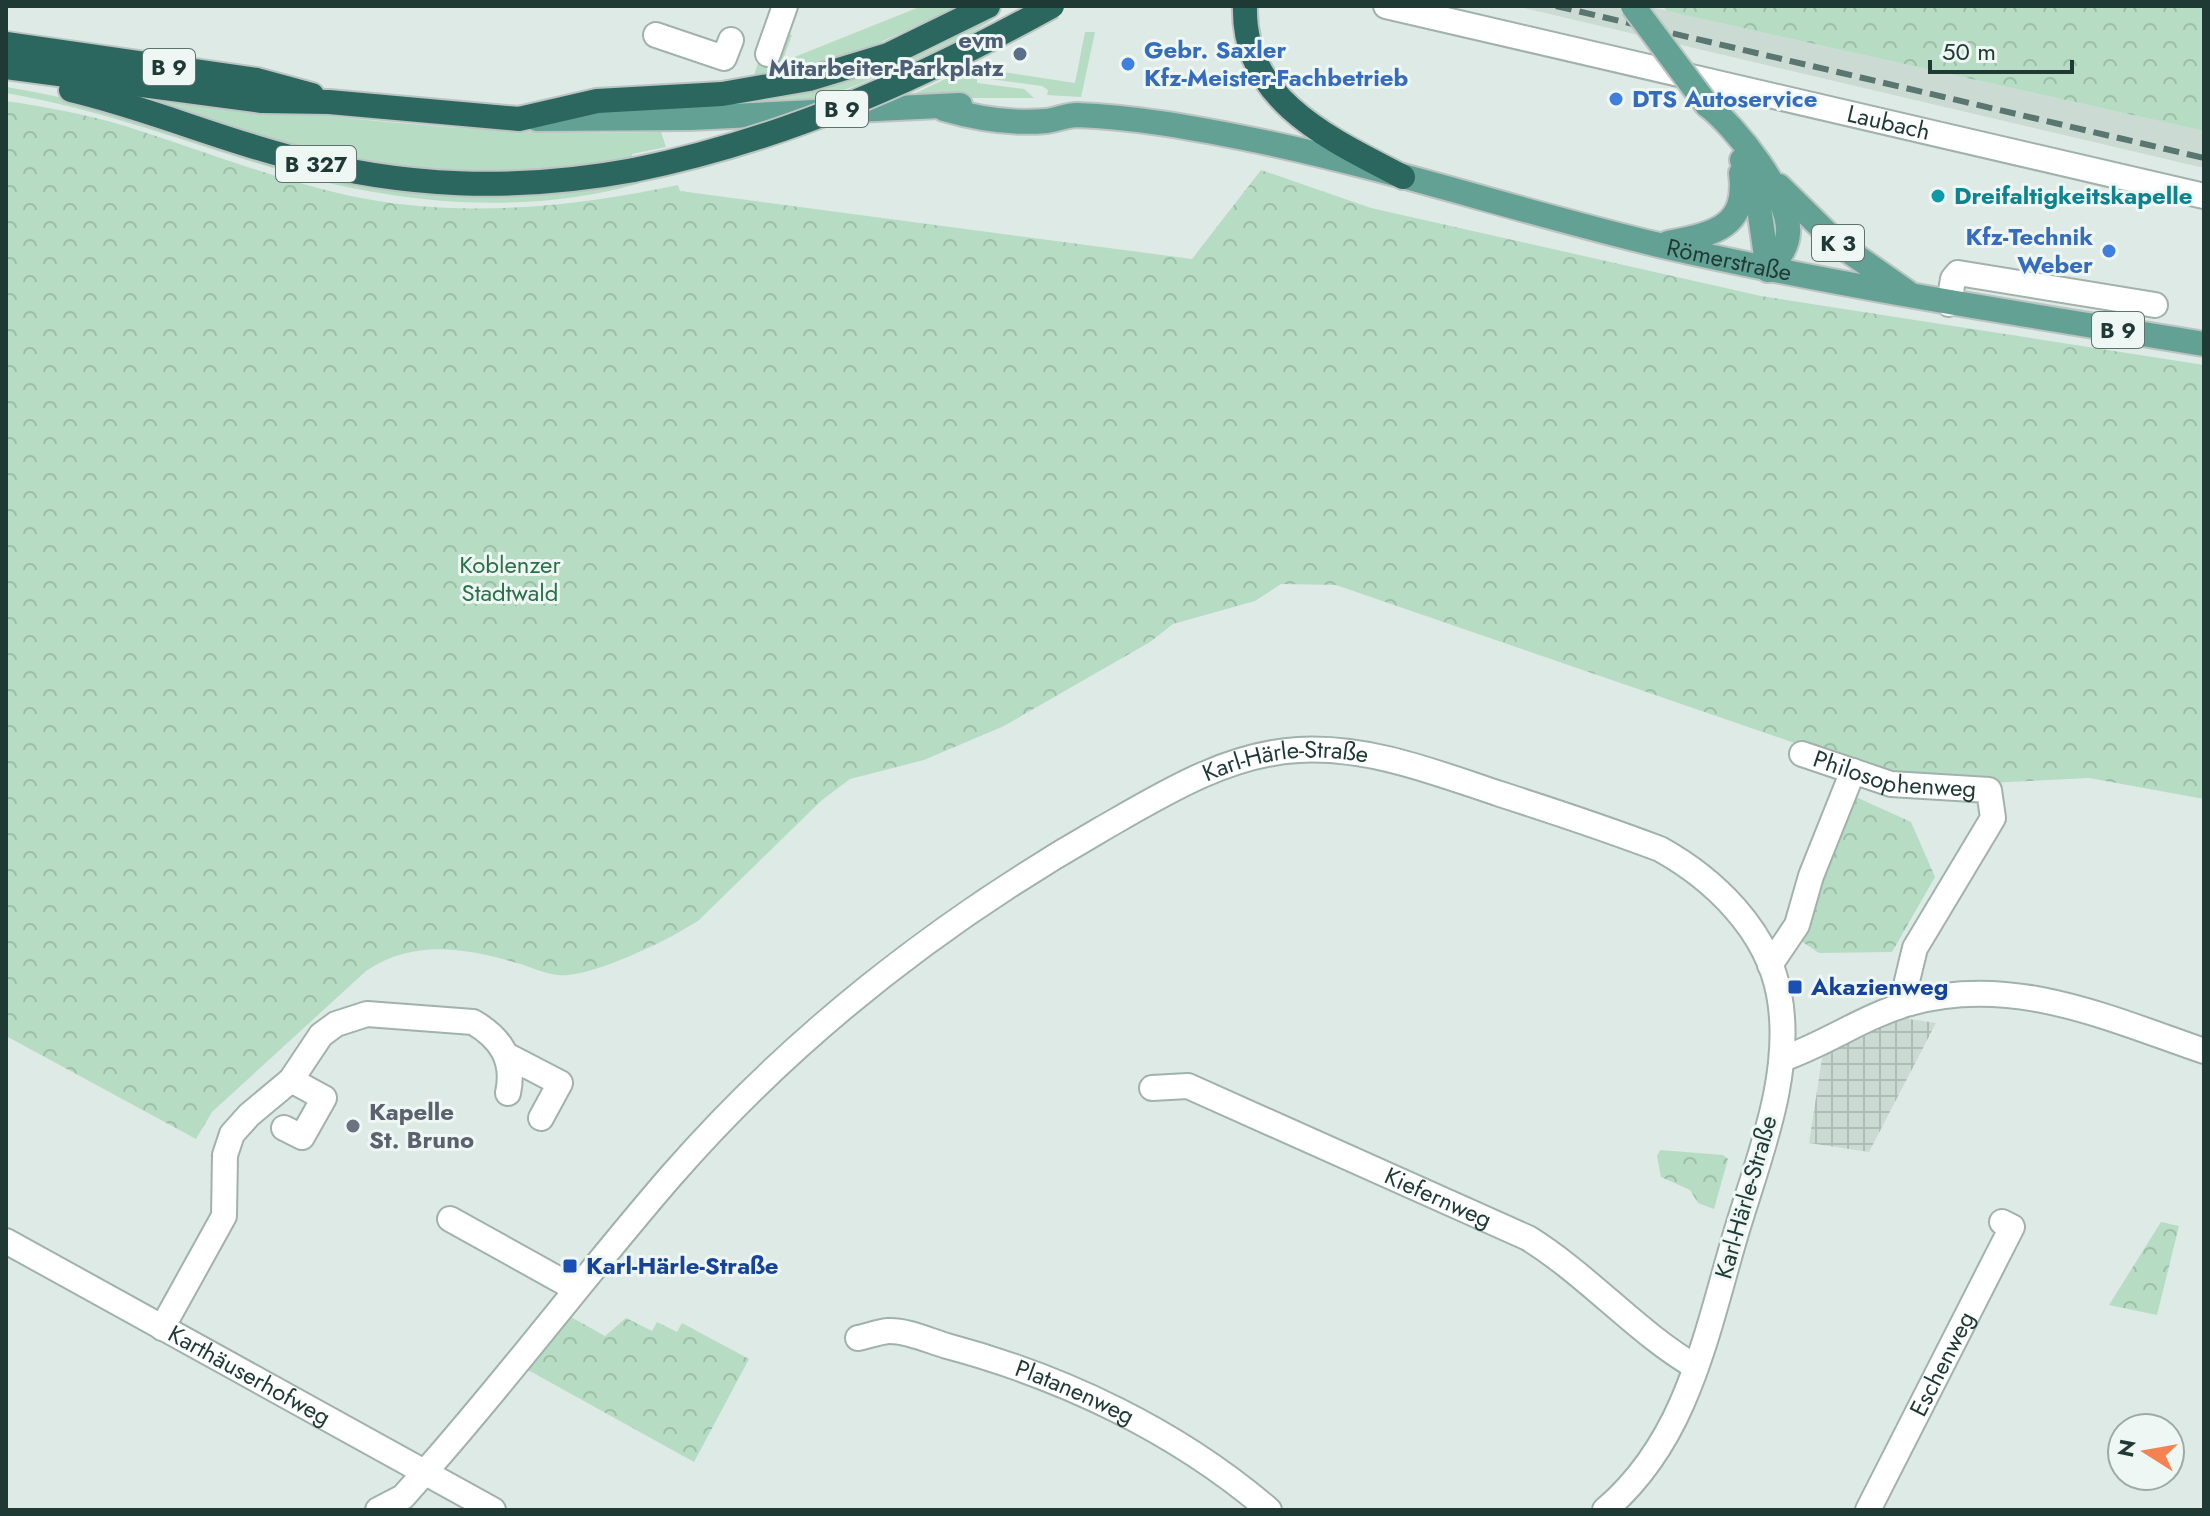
<svg xmlns="http://www.w3.org/2000/svg" width="2210" height="1516" font-family="Jost,sans-serif">
<style>
.built{fill:#ccdad4}
.industrial{fill:url(#industrial-grid)}
.grass{fill:#b6dcc3}
.forest{fill:url(#forest-crowns)}
.lines{fill:none;stroke-linecap:round;stroke-linejoin:round}
.minor-casing{stroke:#a1b2ac;stroke-width:28}
.major-casing{stroke:#bcc4c2;stroke-width:28}
.highway-casing{stroke:#bcc4c2;stroke-width:28}
.minor{stroke:#fff;stroke-width:24}
.major{stroke:#62a194;stroke-width:24}
.highway{stroke:#2b675e;stroke-width:24}
.rail{stroke:#597670;stroke-width:6;stroke-dasharray:16 8;stroke-linecap:butt}
.major-bridge-casing{stroke:#bcc4c2;stroke-width:28;stroke-linecap:butt}
.highway-bridge-casing{stroke:#bcc4c2;stroke-width:28;stroke-linecap:butt}
.major-bridge{stroke:#62a194;stroke-width:24}
.highway-bridge{stroke:#2b675e;stroke-width:24}
.service-dot{fill:#5c6f8a;stroke:#eef7f3;stroke-width:3}
.shop-dot{fill:#3f7fe0;stroke:#eef7f3;stroke-width:3}
.culture-dot{fill:#0f9aa8;stroke:#eef7f3;stroke-width:3}
.transit-dot{fill:#1a4fb4;stroke:#eef7f3;stroke-width:3}
.worship-dot{fill:#6b7280;stroke:#eef7f3;stroke-width:3}
.labels{text-anchor:middle;stroke-width:6;stroke-linejoin:round;paint-order:stroke}
.shield{fill:#eef7f3;stroke:#5d736d;stroke-width:2}
.shield-label{font-size:22px;font-weight:bold;fill:#1f3a34}
.service-label{font-size:24px;font-weight:bold;fill:#4e5e75;stroke:#eef7f3;text-anchor:end}
.shop-label{font-size:24px;font-weight:bold;fill:#366cbe;stroke:#eef7f3;text-anchor:start}
.street-label{font-size:24px;fill:#1f3a34;stroke:#eef7f3}
.culture-label{font-size:24px;font-weight:bold;fill:#0d838f;stroke:#eef7f3;text-anchor:start}
.park-label{font-size:24px;fill:#297149;stroke:#eef7f3}
.transit-label{font-size:24px;font-weight:bold;fill:#164399;stroke:#eef7f3;text-anchor:start}
.worship-label{font-size:24px;font-weight:bold;fill:#5b616d;stroke:#eef7f3;text-anchor:start}
</style>
<defs>
<pattern id="industrial-grid" width="8" height="8" patternUnits="userSpaceOnUse" patternTransform="scale(2)"><rect width="8" height="8" fill="#ccdad4"/><path d="M0 4h8M4 0v8" fill="none" stroke="#afbcb7"/></pattern>
<pattern id="forest-crowns" width="20" height="18" patternUnits="userSpaceOnUse" patternTransform="scale(2)"><rect width="20" height="18" fill="#b6dcc3"/><path d="M2 6a3 3 0 1 1 6 0M12 15a3 3 0 1 1 6 0" fill="none" stroke="#9cbea8"/></pattern>
</defs>
<rect width="100%" height="100%" fill="#deeae5"/>
<polygon class="built" points="1515,6 1646,6 2204,131 2204,168"/>
<polygon class="industrial" points="1896,1017 1936,1023 1869,1152 1809,1143 1823,1052"/>
<g class="grass">
<polygon points="922,6 959,6 857,53 753,78 759,60 777,66 789,34 792,35 782,62"/>
<path d="M997,15C987,31 842,94 815,100C794,105 769,103 747,105V100L873,72L931,50Z"/>
<polygon points="1085,32 1095,32 1081,97 1047,95 1048,90 1042,86 983,78 983,69 1075,83"/>
<polygon points="971,67 977,68 977,83 1024,89 1034,98 905,98"/>
<path d="M6,87C131,106 247,160 370,186C458,204 547,190 636,180L637,184C520,217 390,203 276,169C185,142 99,109 6,93Z"/>
<path d="M137,92C311,115 485,138 661,132L666,147L632,154L633,160C554,170 475,180 395,169C307,156 222,122 136,96Z"/>
</g>
<g class="forest">
<polygon points="1663,6 2204,6 2204,131 1667,11"/>
<path d="M6,101C46,107 86,114 125,126C199,149 270,178 346,195C455,219 570,208 678,185L680,191L1192,259L1261,170L1371,208L1761,296L2204,365V799L2089,778L1989,783L1893,777L1336,585L1281,584L1255,601L1173,624L1150,642L1004,726L924,760L850,779L822,800L699,920C673,938 590,979 558,975C545,974 531,967 517,963C464,948 414,939 366,971L212,1112L196,1139L6,1036Z"/>
<polygon points="1847,793 1911,822 1935,877 1892,952 1819,953 1798,939"/>
<polygon points="1660,1150 1723,1155 1728,1159 1714,1209 1698,1203 1690,1190 1661,1177 1657,1156"/>
<polygon points="2161,1222 2179,1226 2157,1315 2109,1305"/>
<polygon points="571,1317 605,1336 626,1318 652,1331 657,1322 677,1332 682,1323 749,1359 694,1462 528,1370"/>
</g>
<g class="lines">
<defs>
<g id="minor">
<path id="s1" d="M1386,6L2204,196"/>
<polyline points="656,35 724,58 731,40"/>
<polyline points="768,54 785,6"/>
<polyline points="1949,304 1953,279 1958,273 2155,305"/>
<path id="s2" d="M1802,754L1891,784L1989,790L1993,818L1915,948L1907,981L1910,1003"/>
<polyline points="1770,965 1797,925 1811,876 1853,771"/>
<polyline points="506,1055 560,1083 541,1118"/>
<path d="M1782,1059C1826,1044 1864,1016 1910,1003C2012,974 2108,1018 2204,1051"/>
<path id="s3" d="M1152,1088L1188,1086L1528,1238C1589,1276 1637,1333 1696,1367"/>
<polyline points="284,1128 302,1137 324,1098 291,1080"/>
<polyline points="450,1219 576,1289"/>
<path id="s4" d="M6,1241L493,1510"/>
<path d="M162,1328L224,1216L225,1155L232,1134L249,1115L291,1080L321,1035L336,1024L367,1014L473,1022C501,1038 515,1060 508,1093"/>
<path id="s5" d="M858,1338C868,1336 878,1332 888,1331C906,1330 930,1341 947,1346C1063,1377 1177,1431 1269,1510"/>
<path id="s6" d="M378,1510L403,1497L425,1472C510,1376 587,1273 671,1176C792,1037 941,921 1100,830C1161,795 1226,754 1298,750C1369,746 1434,772 1500,794C1553,811 1607,829 1660,849C1714,879 1767,930 1779,994C1795,1078 1754,1168 1732,1247C1717,1299 1704,1353 1682,1403C1664,1444 1639,1481 1605,1510"/>
<path id="s7" d="M1868,1510L2012,1227L2002,1222"/>
</g>
<g id="major">
<path d="M1707,105C1735,126 1791,196 1788,233C1787,248 1778,259 1768,270"/>
<path id="s8" d="M944,109C975,118 1013,124 1046,121C1057,120 1066,115 1077,115C1133,117 1189,127 1244,138C1385,166 1523,213 1663,246C1842,287 2023,314 2204,344"/>
<polyline points="537,119 690,118 960,105"/>
<polyline points="1742,160 1757,194 1768,270"/>
<polyline points="1779,186 1837,243 1907,292"/>
<path d="M1668,243C1713,234 1748,228 1741,173"/>
</g>
<g id="highway">
<path d="M1245,6C1242,101 1332,140 1403,177"/>
<polyline points="6,44 257,80 312,95"/>
<polyline points="6,67 262,101 329,102 519,119 597,101 722,94 809,79 888,55 988,6"/>
<path d="M71,90C144,107 214,137 286,156C403,188 515,192 634,170"/>
</g>
</defs>
<use href="#minor" class="minor-casing"/>
<use href="#major" class="major-casing"/>
<use href="#highway" class="highway-casing"/>
<use href="#minor" class="minor"/>
<use href="#major" class="major"/>
<use href="#highway" class="highway"/>
<polyline class="rail" points="1556,6 2204,158"/>
<defs>
<polyline id="major-bridge" points="1633,6 1707,105"/>
<path id="highway-bridge" d="M634,170C783,140 920,79 1052,6"/>
</defs>
<use href="#major-bridge" class="major-bridge-casing"/>
<use href="#highway-bridge" class="highway-bridge-casing"/>
<use href="#major-bridge" class="major-bridge"/>
<use href="#highway-bridge" class="highway-bridge"/>
</g>
<circle class="service-dot" cx="1020" cy="54" r="8"/>
<g class="shop-dot">
<circle cx="1128" cy="64" r="8"/>
<circle cx="1616" cy="99" r="8"/>
<circle cx="2109" cy="251" r="8"/>
</g>
<circle class="culture-dot" cx="1938" cy="196" r="8"/>
<g class="transit-dot">
<rect x="1787" y="979" width="16" height="16" rx="4"/>
<rect x="562" y="1258" width="16" height="16" rx="4"/>
</g>
<circle class="worship-dot" cx="353" cy="1126" r="8"/>
<g class="labels">
<g class="shield">
<rect x="143" y="49" width="52" height="36" rx="6"/>
<rect x="816" y="91" width="52" height="36" rx="6"/>
<rect x="276" y="146" width="80" height="36" rx="6"/>
<rect x="1812" y="225" width="52" height="36" rx="6"/>
<rect x="2092" y="312" width="52" height="36" rx="6"/>
</g>
<g class="shield-label">
<text x="169" y="75">B 9</text>
<text x="842" y="117">B 9</text>
<text x="316" y="172">B 327</text>
<text x="1838" y="251">K 3</text>
<text x="2118" y="338">B 9</text>
</g>
<g class="service-label">
<text x="1004" y="48">evm<tspan x="1004" dy="28">Mitarbeiter-Parkplatz</tspan></text>
</g>
<g class="shop-label">
<text x="1144" y="58">Gebr. Saxler<tspan x="1144" dy="28">Kfz-Meister-Fachbetrieb</tspan></text>
<text x="1632" y="107">DTS Autoservice</text>
<text x="2093" y="245" text-anchor="end">Kfz-Technik<tspan x="2093" dy="28">Weber</tspan></text>
</g>
<g class="street-label">
<text dy="8" stroke="none"><textPath href="#s1" startOffset="516">Laubach</textPath></text>
<text dy="8" stroke="none"><textPath href="#s8" startOffset="804">Römerstraße</textPath></text>
<text dy="8" stroke="none"><textPath href="#s6" startOffset="1202">Karl-Härle-Straße</textPath></text>
<text dy="8" stroke="none"><textPath href="#s2" startOffset="96">Philosophenweg</textPath></text>
<text dy="8" stroke="none"><textPath href="#s3" startOffset="310">Kiefernweg</textPath></text>
<text transform="translate(1746 1197) rotate(-74)" y="8">Karl-Härle-Straße</text>
<text dy="8" stroke="none"><textPath href="#s7" startOffset="164">Eschenweg</textPath></text>
<text dy="8" stroke="none"><textPath href="#s4" startOffset="278">Karthäuserhofweg</textPath></text>
<text dy="8" stroke="none"><textPath href="#s5" startOffset="228">Platanenweg</textPath></text>
</g>
<g class="culture-label">
<text x="1954" y="204">Dreifaltigkeitskapelle</text>
</g>
<g class="park-label">
<text x="510" y="573">Koblenzer<tspan x="510" dy="28">Stadtwald</tspan></text>
</g>
<g class="transit-label">
<text x="1811" y="995">Akazienweg</text>
<text x="586" y="1274">Karl-Härle-Straße</text>
</g>
<g class="worship-label">
<text x="369" y="1120">Kapelle<tspan x="369" dy="28">St. Bruno</tspan></text>
</g>
</g>
<rect width="2210" height="1516" fill="none" stroke="#1f3a34" stroke-width="16"/>
<g transform="translate(2146 1452) rotate(281)"><circle r="38" fill="#eef7f3" stroke="#9baba7" stroke-width="2"/>
<path d="M0-6L14 30L0 20L-14 30Z" fill="#f58352"/>
<text y="-12" font-size="22" font-weight="bold" text-anchor="middle" fill="#1f3a34">N</text>
</g>
<path d="M1930 60v12h142v-12" fill="none" stroke="#1f3a34" stroke-width="4"/>
<text x="1942" y="60" font-size="24" fill="#1f3a34" stroke="#eef7f3" stroke-width="6" paint-order="stroke">50 m</text>
</svg>
